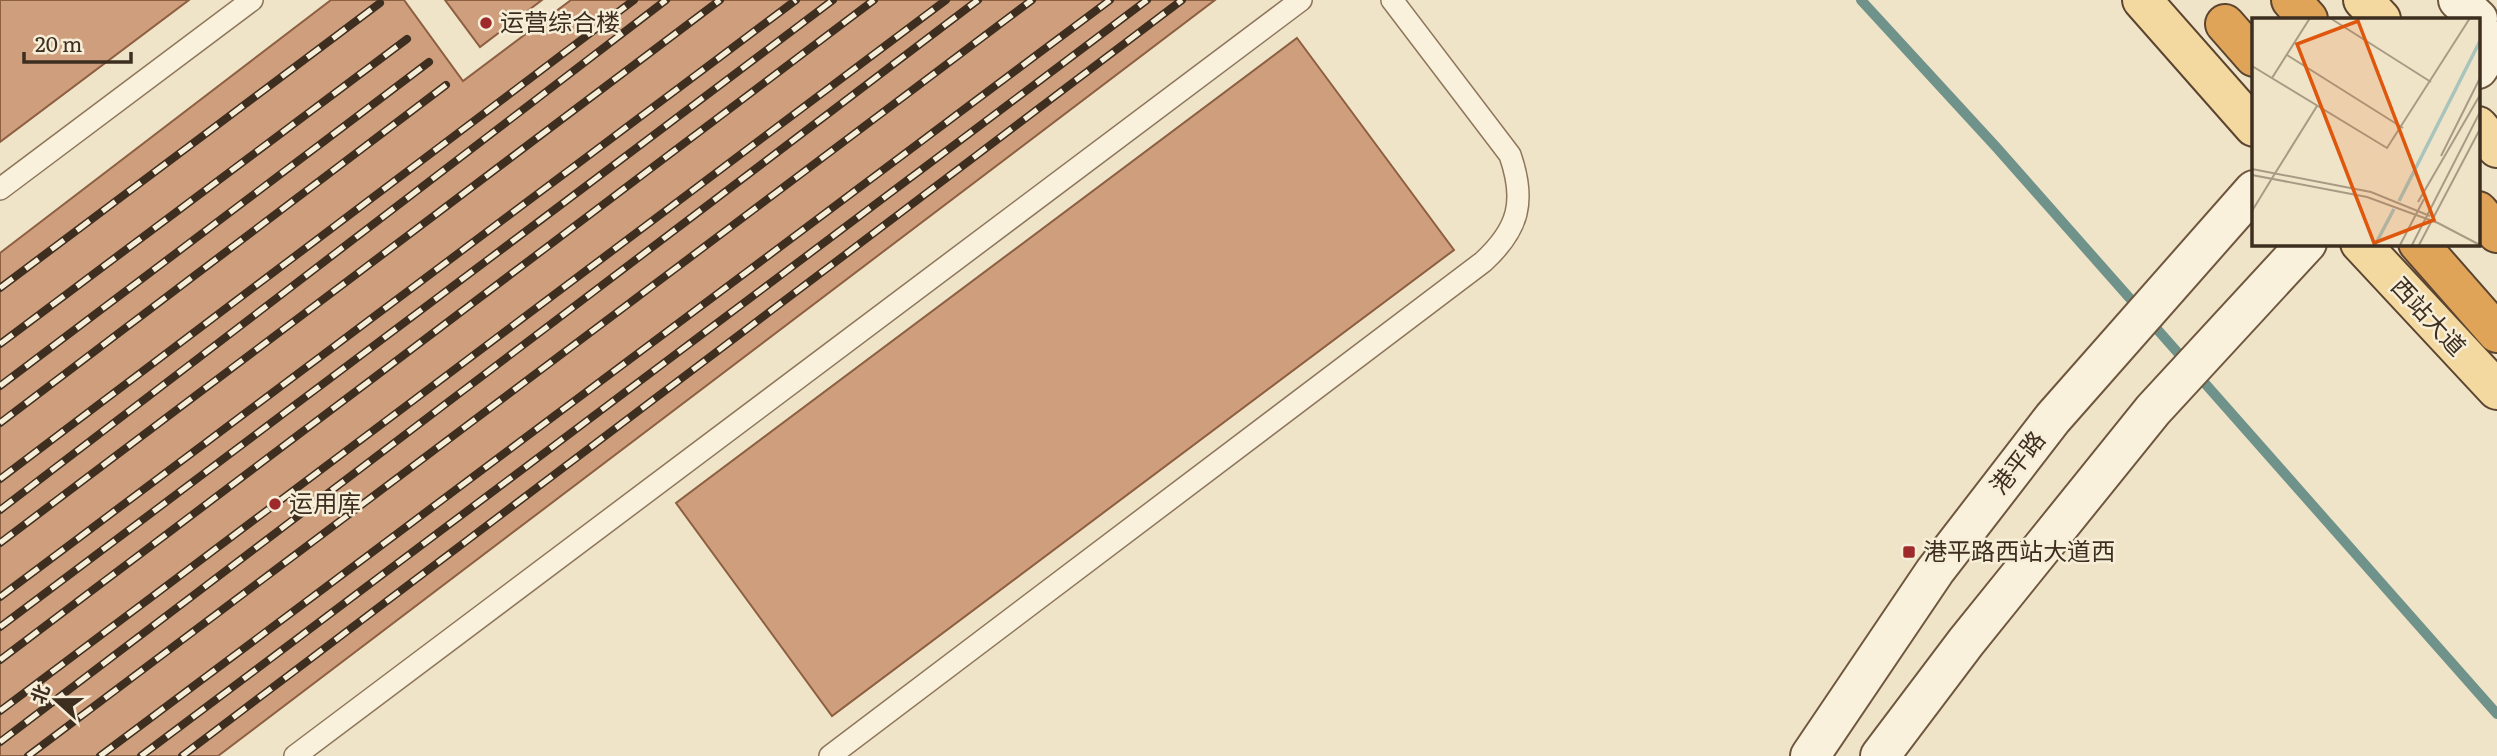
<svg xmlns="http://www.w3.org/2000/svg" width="2497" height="756" font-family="Literata,'Noto Sans SC',serif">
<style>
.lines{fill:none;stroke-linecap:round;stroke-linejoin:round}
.stream{stroke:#6f938a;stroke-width:10}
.building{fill:#cf9f7d;stroke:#8d5f41;stroke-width:2}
.lane-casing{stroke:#8d765c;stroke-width:24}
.secondary-casing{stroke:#6f573f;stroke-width:42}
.primary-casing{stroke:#5b4430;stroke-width:42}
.highway-casing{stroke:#5b4430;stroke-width:42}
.lane{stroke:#faf1dc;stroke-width:21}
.secondary{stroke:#faf1dc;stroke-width:38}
.primary{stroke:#f3d9a0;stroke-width:38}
.highway{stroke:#e0a458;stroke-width:38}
.rail-casing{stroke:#3d2e20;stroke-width:8}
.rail{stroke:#f7eed8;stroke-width:5;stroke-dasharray:16;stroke-linecap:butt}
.poi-dot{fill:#9e2a2b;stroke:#f7eed8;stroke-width:2.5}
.labels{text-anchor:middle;stroke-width:5;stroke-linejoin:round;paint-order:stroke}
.poi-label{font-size:24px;fill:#3d2e20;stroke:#f7eed8;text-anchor:start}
.street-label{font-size:24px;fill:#3d2e20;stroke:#f7eed8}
.inset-river{fill:none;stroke:#a9c4bc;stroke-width:3.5}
.inset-road{fill:none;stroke:#a89b85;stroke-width:2}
.view{fill:#df570d;fill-opacity:0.15;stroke:#df570d;stroke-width:3.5}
.inset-edge{fill:none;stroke:#3d2e20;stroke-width:3.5}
</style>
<rect width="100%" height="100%" fill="#f0e4c8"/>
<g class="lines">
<polyline class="stream" points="1861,0 1997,148 2497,714"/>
</g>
<g class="building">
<polygon points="0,0 189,0 0,142"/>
<polygon points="331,0 404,0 463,81 571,0 1215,0 218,756 0,756 0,253"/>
<polygon points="445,0 542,0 480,47"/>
<polygon points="1297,38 1454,250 832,716 676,503"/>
</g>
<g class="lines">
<defs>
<g id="lane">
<polyline points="0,189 252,0"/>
<polyline points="295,756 1301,0"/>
<path d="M830,756L1483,262C1519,229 1526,201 1510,155L1392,0"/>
</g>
<g id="secondary">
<polyline points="2458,0 2478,19"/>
<polyline points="2478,69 2497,41"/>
<polyline points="1810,756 1935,571 2053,418 2254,190"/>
<polyline points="1880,756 1966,642 2153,410 2307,243"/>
</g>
<g id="primary">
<polyline points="2142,0 2254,127"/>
<polyline points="2363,0 2381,19"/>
<polyline points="2478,126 2497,148"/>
<polyline points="2360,243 2497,390"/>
</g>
<g id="highway">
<polyline points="2291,0 2308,19"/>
<polyline points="2225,24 2254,57"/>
<polyline points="2478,211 2497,233"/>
<polyline points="2418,243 2497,333"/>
</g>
</defs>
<use href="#lane" class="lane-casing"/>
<use href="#secondary" class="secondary-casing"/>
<use href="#primary" class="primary-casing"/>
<use href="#highway" class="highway-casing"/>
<use href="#lane" class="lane"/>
<use href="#secondary" class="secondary"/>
<use href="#primary" class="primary"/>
<use href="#highway" class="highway"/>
<defs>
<g id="rail">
<polyline points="0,288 380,3"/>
<polyline points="0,344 407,39"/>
<polyline points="0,386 429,62"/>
<polyline points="0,423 446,85"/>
<polyline points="0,479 634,0"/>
<polyline points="0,510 666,0"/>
<polyline points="0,543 720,0"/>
<polyline points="0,597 796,0"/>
<polyline points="0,627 833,0"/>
<polyline points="0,660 874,0"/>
<polyline points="0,711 946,0"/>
<polyline points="0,742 978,0"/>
<polyline points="28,756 1032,0"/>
<polyline points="100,756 1110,0"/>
<polyline points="141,756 1147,0"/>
<polyline points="182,756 1182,0"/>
</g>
</defs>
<use href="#rail" class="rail-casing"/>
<use href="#rail" class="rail"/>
</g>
<g class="poi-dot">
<circle cx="486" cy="23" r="7"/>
<circle cx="275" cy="504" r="7"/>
<rect x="1902" y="545" width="14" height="14" rx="3.5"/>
</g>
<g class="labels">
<g class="poi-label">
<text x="500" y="31">运营综合楼</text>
<text x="289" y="512">运用库</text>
<text x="1923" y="560">港平路西站大道西</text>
</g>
<g class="street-label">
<text transform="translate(2428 317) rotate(47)" y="8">西站大道</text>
<text transform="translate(2018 463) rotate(-52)" y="8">港平路</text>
</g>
</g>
<g transform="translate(2252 18)">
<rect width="228" height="228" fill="#f0e4c8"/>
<path class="inset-river" d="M147,183L228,23M123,227L142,191"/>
<path class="inset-road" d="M78,0L179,64M35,37L151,110M0,48L135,130L218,0M20,60L58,0M189,138L228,60M0,151L119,174L178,198M0,157L115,179L186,205L228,227M22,157L65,88M166,184L228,77M0,193L22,157M148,227L172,181M160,227L228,94M167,227L228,111"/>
<path class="view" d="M106,3L182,202L122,225L45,26Z"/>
<rect width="228" height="228" class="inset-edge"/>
</g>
<g transform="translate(56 700) rotate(291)" stroke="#f7eed8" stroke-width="5" paint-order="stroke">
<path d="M0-5L12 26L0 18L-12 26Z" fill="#3d2e20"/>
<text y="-10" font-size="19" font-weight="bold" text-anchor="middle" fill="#3d2e20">北</text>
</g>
<path d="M24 52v10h107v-10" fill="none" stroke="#3d2e20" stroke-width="3.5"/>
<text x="35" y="52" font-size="21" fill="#3d2e20" stroke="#f7eed8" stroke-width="5" paint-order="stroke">20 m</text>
</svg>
